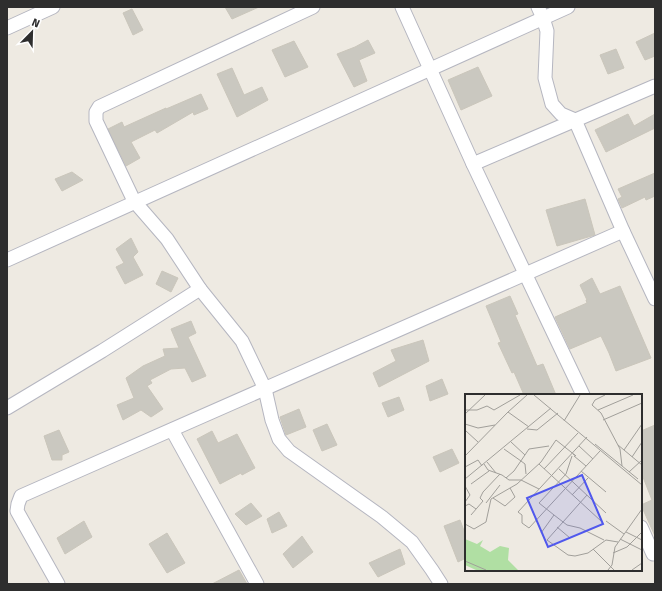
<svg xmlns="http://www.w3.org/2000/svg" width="662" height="591" font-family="'Fira Sans',sans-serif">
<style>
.building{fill:#cac8c0;stroke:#cac6bb}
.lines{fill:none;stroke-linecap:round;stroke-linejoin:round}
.minor-casing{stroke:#b5b6c0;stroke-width:15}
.minor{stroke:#fff;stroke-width:13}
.inset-road{fill:none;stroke:#a19f9a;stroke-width:1}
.view{fill:#5058ed;fill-opacity:0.15;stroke:#5058ed;stroke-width:2}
.inset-edge{fill:none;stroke:#2e2e2e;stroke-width:2}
</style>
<rect width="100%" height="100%" fill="#eeeae2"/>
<g class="building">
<polygon points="225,7 259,7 232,19"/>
<polygon points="132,9 143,30 133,35 123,13"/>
<polygon points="655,33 655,56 645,60 636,42"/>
<polygon points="368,40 375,53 359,60 367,81 354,87 337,54 355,47"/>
<polygon points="294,41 308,67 285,77 272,50"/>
<polygon points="616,49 624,68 608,74 600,55"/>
<polygon points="478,67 492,96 461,110 448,80"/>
<polygon points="232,68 244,95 262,87 268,100 237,117 217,74"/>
<polygon points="201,94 208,109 194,115 193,112 157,133 155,130 131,142 140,158 126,166 108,129 122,122 124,127 166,108 166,109"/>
<polygon points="628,114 634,126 655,114 655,128 606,152 595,130"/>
<polygon points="72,172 83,180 62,191 55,179"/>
<polygon points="655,173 655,196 646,200 645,197 622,208 618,199 622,197 618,189"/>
<polygon points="585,199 595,235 557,246 546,210"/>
<polygon points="131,238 138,252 133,257 143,275 125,284 116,267 124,263 116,249"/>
<polygon points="162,271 178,278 171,292 156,284"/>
<polygon points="592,278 600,294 620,286 651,358 616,371 609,353 601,336 570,349 555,317 587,303 586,300 587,300 580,285"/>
<polygon points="510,296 518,314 515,315 537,366 543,364 556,395 524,395 514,372 512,373 498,343 501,342 486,306"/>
<polygon points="191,321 196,333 188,337 206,376 192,382 185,368 171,369 150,380 152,383 147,386 163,409 151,417 141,410 123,420 117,405 134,398 126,378 143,366 165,356 163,349 179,348 171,329"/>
<polygon points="423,340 429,361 379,387 373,373 396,361 391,350"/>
<polygon points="442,379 448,394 430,401 426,386"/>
<polygon points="399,397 404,410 388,417 382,403"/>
<polygon points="299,409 306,427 286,435 280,417"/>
<polygon points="327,424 337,445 322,451 313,430"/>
<polygon points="655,425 655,536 641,505 652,500 641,472 641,431"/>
<polygon points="59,430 69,452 62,455 62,460 52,460 44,436"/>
<polygon points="212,431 218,443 237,434 255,468 242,475 241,473 220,484 197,439"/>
<polygon points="452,449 459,463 440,472 433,457"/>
<polygon points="251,503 262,516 246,525 235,514"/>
<polygon points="279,512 287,526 272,533 267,519"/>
<polygon points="460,520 466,536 466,558 458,562 444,526"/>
<polygon points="84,521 92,537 65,554 57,538"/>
<polygon points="167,533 185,563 167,573 149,544"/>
<polygon points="302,536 313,552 293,568 283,554"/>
<polygon points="400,549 405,564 378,577 369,563"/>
<polygon points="239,570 247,584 212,584"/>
</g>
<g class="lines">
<defs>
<g id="minor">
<polyline points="402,7 473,164 583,395"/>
<polyline points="538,7 543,18 547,31 545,78 552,104 561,114 575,120 623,231 655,299"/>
<polyline points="7,28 53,7"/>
<polyline points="473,164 655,86"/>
<polyline points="7,260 568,7"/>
<polyline points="200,289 242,341 265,389 272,420 279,439 289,451 382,517 412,542 432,570 441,584"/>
<polyline points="7,408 102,351 200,289 167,239 134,201 96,121 96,112 99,107 313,7"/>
<polyline points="172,430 257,584"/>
<polyline points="641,527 653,554"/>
<polyline points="58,584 17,511 18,504 21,496 623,231"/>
</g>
</defs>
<use href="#minor" class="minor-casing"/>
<use href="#minor" class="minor"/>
</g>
<g transform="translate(465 394)">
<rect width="177" height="177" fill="#eeeae2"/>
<path d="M0,145L12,150L18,146L15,152L25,158L35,152L44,154L43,166L53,176H11L0,171Z" fill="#b0dfa3"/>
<path class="inset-road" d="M69,1L177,91M140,1L130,6L127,11L136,19L155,55L157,72M0,16H12L22,12L29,16L55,1M133,16L168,1M43,18L62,1M0,20L20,1M138,26L177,9M99,27L115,1M0,30L13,34L30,31M62,35L72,36L93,19M1,37L13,48M122,43L53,118L57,121V129L64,134L135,57M46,48L60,61M130,50L173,85M153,51L177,71M114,52L128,65M39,55L56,67M159,56L177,30M0,62L43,18L64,33M109,62L121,72M167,63L177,48M56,67L60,70L61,80M22,68L31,79M19,70L23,76L37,81L44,86H56L74,95M74,70L136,127M0,73L13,66L17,72M79,75L113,39M94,75L141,119M116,77L141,98M164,78L177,66M41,84L49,77L64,55L84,52M0,85L86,14M6,90L24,77M0,92L5,101L0,108M107,101L123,84M122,101L82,146L103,161L110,162L123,159L141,146L153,148M28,104L40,112L50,103L45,94M21,109L35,91M0,112L4,110L11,115M6,121L18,107L15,104L18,98L35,80M89,121L102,131L115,134L139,146M141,127L159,140M0,130L9,135L21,128L26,105L52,90L76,68L91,46L111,62L108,60M92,133L105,144M161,138L177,146M76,139L89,121L74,109L101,80L107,62M155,145L177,156M128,155L149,176M148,159L162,153L177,138M0,167L21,176M143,176L147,171L150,153L177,115M167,176L177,169"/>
<path class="view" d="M117,81L138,130L83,153L62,104Z"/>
<rect width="177" height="177" class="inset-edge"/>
</g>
<rect width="662" height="591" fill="none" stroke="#2e2e2e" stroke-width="16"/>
<g transform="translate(32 32) rotate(23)" stroke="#ffffff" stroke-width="3" paint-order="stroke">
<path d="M0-3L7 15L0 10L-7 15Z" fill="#2e2e2e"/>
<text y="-6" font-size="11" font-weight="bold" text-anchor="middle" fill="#2e2e2e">N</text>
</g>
</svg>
